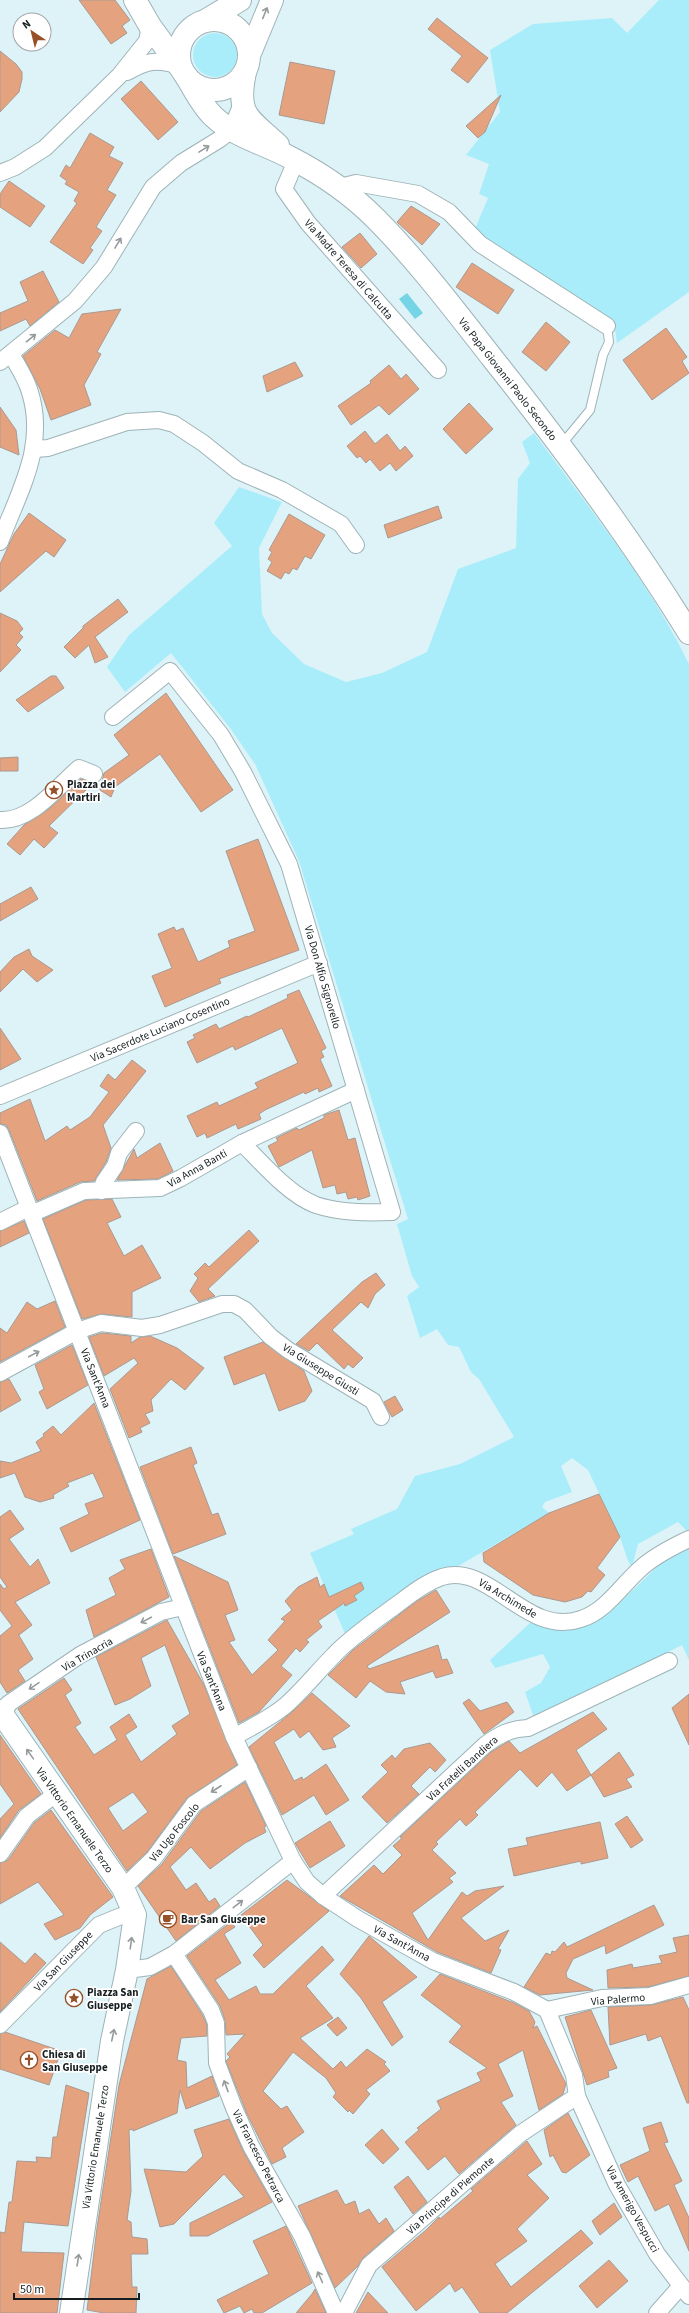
<svg xmlns="http://www.w3.org/2000/svg" width="689" height="2313" font-family="'Source Sans 3',sans-serif">
<style>
.green{fill:#aaedfa}
.water{fill:#75d4e6}
.building{fill:#e5a27f;stroke:#aa9990;fill-rule:evenodd}
.lines{fill:none;stroke-linecap:round;stroke-linejoin:round}
.lane-casing{stroke:#9eb3b7;stroke-width:10}
.street-casing{stroke:#9eb3b7;stroke-width:18}
.secondary-casing{stroke:#9eb3b7;stroke-width:24}
.lane{stroke:#fff;stroke-width:8}
.street{stroke:#fff;stroke-width:16}
.secondary{stroke:#fff;stroke-width:22}
.oneway{stroke:#969a9b}
.labels{text-anchor:middle;stroke-width:3.5;stroke-linejoin:round;paint-order:stroke}
.street-label{font-size:11px;fill:#161e20;stroke:#fff}
.poi-label{font-size:11px;font-weight:bold;fill:#161e20;stroke:#fff;text-anchor:start}
</style>
<rect width="100%" height="100%" fill="#ddf3f8"/>
<g class="green">
<polygon points="659,0 689,0 689,292 617,343 614,322 474,231 488,198 479,194 489,164 466,155 500,112 490,50 533,24 612,18 627,33"/>
<circle cx="215" cy="55" r="22"/>
<path d="M534,433C589,508 648,580 689,664V1530L687,1531L678,1522L638,1544L632,1567L628,1561L620,1537L588,1470L572,1458L561,1466L572,1492L545,1502L542,1507L549,1513L455,1568L429,1573L390,1600L346,1636L310,1553L354,1534L351,1529L397,1509L415,1476L460,1464L514,1437L479,1379L471,1372L459,1347L448,1345L437,1329L420,1338L407,1296L419,1287L412,1276L397,1224L408,1219L299,861L255,764L230,728L171,653L125,692L107,667L129,635L232,546L214,523L239,487L282,502L259,548L262,614L272,633L304,664L346,682L382,673L427,652L458,569L516,548L518,479L530,463L522,442Z"/>
<polygon points="689,1548 689,1660 682,1645 535,1721 525,1692 541,1683 550,1667 543,1654 495,1668 490,1660 530,1623 566,1631 590,1624 608,1614 663,1561"/>
</g>
<polygon class="water" points="407,293 423,313 415,319 399,299"/>
<g class="building">
<polygon points="79,0 115,0 130,20 122,26 127,33 111,44"/>
<polygon points="437,18 488,58 468,83 451,70 462,56 428,29"/>
<polygon points="0,51 16,64 22,72 22,79 19,92 0,112"/>
<polygon points="290,62 335,71 324,124 279,115"/>
<polygon points="141,81 178,122 158,140 121,99"/>
<polygon points="501,95 485,132 478,138 466,126"/>
<polygon points="90,133 114,147 109,156 123,163 107,190 116,195 96,227 102,231 90,248 93,250 83,264 50,242 77,203 74,201 79,192 65,184 67,181 60,176 66,165 70,168"/>
<polygon points="9,181 45,206 30,227 0,207 0,194"/>
<polygon points="411,206 440,224 422,245 397,222"/>
<polygon points="360,233 377,254 361,268 342,247"/>
<polygon points="472,263 514,290 498,314 456,287"/>
<polygon points="43,271 59,302 30,326 26,319 0,331 0,313 28,301 20,282"/>
<polygon points="121,309 97,352 101,354 84,385 91,405 51,420 40,389 23,356 55,330 69,338 82,314"/>
<polygon points="546,322 570,342 546,371 522,352"/>
<polygon points="666,328 687,357 682,361 689,373 652,400 623,360"/>
<polygon points="295,362 303,376 267,392 263,376"/>
<polygon points="389,365 401,379 406,374 419,389 389,415 379,405 351,425 338,406 371,383 370,381"/>
<polygon points="469,403 493,429 466,454 443,429"/>
<polygon points="0,407 16,430 19,455 0,447"/>
<polygon points="365,431 375,444 387,434 400,451 405,446 413,456 396,471 390,463 380,471 370,459 366,463 360,456 357,458 347,446"/>
<polygon points="438,506 442,518 388,538 384,525"/>
<polygon points="29,513 66,540 54,557 46,551 0,592 0,564 14,534"/>
<polygon points="289,514 325,535 311,559 305,556 297,570 293,568 289,574 285,572 281,579 267,571 272,562 268,559 272,552 269,550"/>
<polygon points="118,599 128,612 95,637 108,657 95,663 89,645 75,658 64,647 83,628 83,626"/>
<polygon points="0,613 17,621 23,629 19,633 23,637 16,645 21,650 0,672"/>
<polygon points="51,676 56,676 64,688 28,712 16,700"/>
<polygon points="166,693 233,790 201,812 160,754 115,787 111,797 100,790 104,773 129,755 114,735"/>
<polygon points="18,757 18,771 0,771 0,758"/>
<polygon points="81,779 93,783 49,826 58,833 44,848 34,839 20,855 7,844 24,825 49,809"/>
<polygon points="258,839 299,950 219,979 221,983 165,1007 152,976 172,968 158,934 174,927 176,931 183,928 198,962 230,947 228,941 255,931 226,851"/>
<polygon points="31,887 38,899 0,921 0,904"/>
<polygon points="29,949 32,956 53,970 37,982 23,969 0,992 0,972 14,957"/>
<polygon points="299,990 326,1048 321,1051 324,1057 320,1059 332,1086 319,1092 318,1088 305,1094 304,1092 265,1110 259,1114 261,1119 238,1129 236,1124 207,1138 205,1133 197,1137 187,1116 217,1102 219,1106 258,1088 255,1083 298,1063 282,1028 235,1050 233,1046 197,1063 187,1042 195,1038 193,1035 216,1024 219,1029 247,1016 248,1017 288,998 287,995"/>
<polygon points="0,1028 21,1059 0,1070"/>
<polygon points="132,1060 146,1071 103,1125 111,1148 106,1162 94,1181 80,1182 37,1201 9,1130 6,1125 0,1124 0,1113 30,1099 45,1141 67,1126 70,1130 90,1117 109,1092 100,1086 108,1074 115,1080"/>
<polygon points="339,1110 348,1140 355,1138 370,1196 358,1200 357,1197 348,1199 346,1192 337,1194 335,1185 323,1188 312,1150 279,1167 268,1146 278,1141 276,1138 297,1128 299,1130 324,1118 324,1115"/>
<polygon points="160,1143 173,1171 158,1179 117,1180 134,1149 137,1158"/>
<polygon points="112,1199 121,1217 107,1223 124,1256 142,1245 161,1278 132,1292 132,1317 102,1314 82,1319 43,1219 86,1200"/>
<polygon points="24,1221 29,1233 0,1247 0,1231"/>
<polygon points="249,1230 259,1241 208,1289 215,1296 199,1302 190,1291 198,1278 194,1274 205,1263 209,1267"/>
<polygon points="376,1273 385,1285 375,1294 368,1308 361,1302 332,1330 363,1358 353,1368 348,1364 344,1369 317,1343 309,1351 296,1344 362,1282"/>
<polygon points="55,1301 65,1327 0,1362 0,1328 7,1333 27,1302 37,1309"/>
<polygon points="102,1333 131,1336 131,1343 140,1337 150,1336 177,1348 204,1368 185,1390 171,1379 151,1400 153,1411 145,1414 150,1423 140,1428 142,1432 129,1438 110,1389 138,1363 134,1358 104,1376 89,1337"/>
<polygon points="263,1342 304,1371 312,1391 305,1401 279,1411 265,1373 234,1385 224,1357"/>
<polygon points="72,1345 88,1385 47,1409 39,1392 44,1389 35,1365"/>
<polygon points="9,1379 21,1400 0,1412 0,1382"/>
<polygon points="395,1396 403,1410 392,1417 384,1402"/>
<polygon points="94,1403 140,1520 71,1552 60,1528 89,1514 85,1504 104,1497 93,1473 67,1483 69,1486 53,1495 54,1498 40,1502 25,1497 15,1473 0,1478 0,1461 11,1463 41,1451 36,1442 44,1436 43,1434 53,1426 61,1435"/>
<polygon points="191,1447 197,1463 193,1465 212,1515 218,1513 226,1534 173,1554 140,1467"/>
<polygon points="599,1494 620,1537 597,1568 605,1575 591,1592 588,1591 582,1597 565,1602 533,1595 484,1562 483,1553 549,1513"/>
<polygon points="10,1510 24,1529 9,1539 30,1567 38,1559 50,1583 15,1602 32,1625 19,1635 18,1634 33,1659 18,1670 25,1681 7,1693 0,1682 0,1636 12,1626 0,1610 0,1584 4,1589 7,1587 0,1577 0,1517"/>
<polygon points="151,1549 169,1597 94,1637 86,1610 116,1595 109,1578 125,1569 120,1560"/>
<polygon points="174,1556 228,1582 238,1610 225,1615 235,1640 229,1642 252,1675 278,1650 268,1640 285,1621 281,1619 292,1610 285,1601 298,1587 317,1577 320,1587 324,1584 329,1597 361,1582 364,1589 354,1596 357,1600 345,1606 344,1603 318,1621 322,1627 306,1640 309,1642 300,1652 296,1648 281,1666 292,1675 259,1712 239,1723"/>
<polygon points="436,1590 450,1612 367,1666 369,1669 438,1645 442,1660 447,1659 453,1673 436,1678 433,1671 400,1682 405,1694 386,1692 370,1681 356,1698 328,1675 353,1650 417,1601"/>
<path d="M167,1620L204,1685L237,1765L187,1798L147,1852L127,1871L18,1709L64,1678L72,1690L65,1695L81,1723L75,1727L94,1755L117,1740L110,1727L129,1714L137,1727L125,1735L141,1762L177,1734L172,1726L190,1714L165,1645L141,1658L151,1686L130,1699L115,1705L96,1657ZM133,1792L148,1812L123,1831L108,1808Z"/>
<polygon points="312,1693 350,1726 332,1738 336,1747 323,1750 309,1731 300,1738 294,1729 274,1742 294,1781 302,1777 303,1780 326,1764 349,1800 326,1815 314,1795 282,1815 249,1747 292,1712"/>
<polygon points="689,1694 689,1745 672,1708"/>
<polygon points="469,1699 480,1711 507,1702 514,1712 484,1734 463,1703"/>
<polygon points="593,1712 607,1729 576,1750 591,1775 567,1791 552,1772 537,1787 520,1769 475,1812 478,1815 473,1820 466,1826 460,1819 436,1842 438,1844 432,1850 456,1873 449,1878 453,1882 412,1913 428,1940 462,1892 467,1896 475,1891 504,1886 461,1918 485,1941 509,1930 498,1949 501,1950 491,1973 437,1952 340,1896 374,1865 383,1874 402,1855 393,1846 402,1838 400,1837 491,1752 509,1741 520,1753"/>
<polygon points="0,1735 41,1794 19,1810 0,1838 0,1819 14,1804 0,1784"/>
<polygon points="430,1743 446,1760 435,1772 430,1767 411,1786 419,1794 387,1823 362,1797 388,1772 381,1765 392,1755 395,1759 404,1749"/>
<polygon points="619,1752 634,1775 626,1779 632,1787 604,1797 591,1775"/>
<polygon points="245,1782 266,1826 264,1827 266,1832 245,1843 210,1869 191,1847 170,1867 186,1890 196,1883 209,1902 215,1898 220,1906 176,1941 138,1886 162,1864 201,1811"/>
<polygon points="51,1810 113,1897 90,1915 80,1928 55,1940 44,1924 64,1915 38,1882 0,1904 0,1863 8,1860 34,1823"/>
<polygon points="627,1816 643,1840 631,1848 615,1824"/>
<polygon points="330,1821 345,1846 310,1868 295,1843"/>
<polygon points="600,1822 608,1858 581,1864 581,1861 514,1876 508,1849 528,1845 526,1838"/>
<polygon points="287,1880 329,1911 264,1968 253,1955 263,1945 241,1915"/>
<polygon points="654,1905 664,1925 606,1954 605,1945 573,1959 566,1973 567,1978 593,1990 540,1995 524,1987 546,1953 551,1955 552,1951 555,1952 564,1942 567,1947"/>
<polygon points="231,1922 235,1927 224,1934 241,1963 215,1980 229,2000 256,1986 260,1994 273,1994 322,1946 334,1960 306,1986 333,2018 300,2038 333,2069 341,2061 346,2068 367,2049 386,2062 384,2064 390,2071 366,2090 370,2094 353,2114 349,2110 348,2112 333,2097 336,2093 326,2078 293,2052 263,2091 281,2109 287,2106 304,2132 282,2148 286,2157 272,2164 247,2114 226,2061 230,2057 227,2054 245,2034 226,2035 225,2020 220,2006 187,1956"/>
<polygon points="689,1935 689,1976 648,1987 608,1988 607,1970 632,1964 633,1968 662,1963 659,1956 677,1952 673,1938"/>
<polygon points="369,1936 417,1977 382,2002 403,2037 392,2046 361,1998 340,1974"/>
<polygon points="0,1942 25,1964 35,1953 46,1963 0,2012"/>
<polygon points="171,1966 202,2014 207,2025 207,2036 181,2038 177,2060 186,2062 187,2088 212,2076 219,2096 186,2109 180,2090 177,2113 133,2131 133,2129 129,2130 131,2191 127,2220 131,2222 132,2237 147,2239 148,2254 131,2254 132,2287 137,2287 136,2313 104,2313 87,2310 97,2228 119,2085 147,1979"/>
<polygon points="440,1974 514,2003 529,2011 535,2022 533,2028 537,2026 566,2084 563,2094 539,2110 523,2050 498,2064 513,2096 501,2102 516,2125 459,2174 445,2156 428,2170 405,2142 419,2130 417,2128 441,2109 437,2101 481,2081 477,2073 487,2068 449,2042 462,2026 421,1995"/>
<polygon points="683,1997 689,2010 689,2103 687,2103 661,2036 648,2041 646,2034 610,2045 608,2007 651,2005"/>
<polygon points="591,2010 617,2068 608,2071 609,2077 587,2085 565,2017"/>
<polygon points="338,2017 347,2028 337,2036 327,2025"/>
<polygon points="5,2032 61,2051 49,2085 0,2069 0,2034"/>
<polygon points="66,2085 89,2093 68,2226 24,2222 21,2252 64,2253 57,2313 0,2313 0,2232 5,2233 9,2202 12,2202 17,2161 37,2162 36,2157 51,2158 53,2137 57,2137"/>
<polygon points="568,2113 590,2155 566,2173 562,2172 553,2155 550,2157 544,2130"/>
<polygon points="229,2119 243,2151 272,2202 208,2236 190,2236 190,2223 244,2197 224,2174 174,2224 160,2227 144,2169 186,2172 203,2156 194,2130"/>
<polygon points="661,2122 668,2142 664,2143 682,2181 674,2185 689,2218 689,2251 669,2204 655,2211 638,2176 628,2182 620,2165 650,2151 643,2128"/>
<polygon points="382,2129 399,2149 383,2164 365,2145"/>
<polygon points="527,2141 542,2164 527,2175 549,2198 517,2229 527,2241 495,2264 511,2287 581,2230 593,2243 507,2313 480,2313 462,2287 455,2292 450,2283 416,2311 382,2267 426,2230 439,2217 440,2219 473,2191 471,2189"/>
<polygon points="408,2176 427,2202 413,2214 394,2187"/>
<polygon points="337,2190 345,2205 355,2201 359,2214 369,2209 379,2224 386,2218 394,2231 363,2258 358,2266 335,2288 298,2206"/>
<polygon points="614,2203 622,2217 600,2235 592,2221"/>
<polygon points="286,2226 312,2283 262,2313 254,2313 252,2309 244,2313 240,2306 224,2313 217,2300 269,2274 253,2241"/>
<polygon points="609,2260 628,2281 597,2308 579,2286"/>
<polygon points="315,2289 326,2313 296,2313 312,2294"/>
<polygon points="368,2292 388,2313 356,2313"/>
</g>
<g class="lines">
<defs>
<polyline id="lane" points="562,444 590,410 603,355 609,342 607,326"/>
<g id="street">
<path d="M127,72C147,61 155,59 177,65"/>
<polyline points="296,161 284,189 308,223 438,370"/>
<polyline points="0,173 15,167 45,148 119,76 147,41 150,26"/>
<polyline points="340,187 356,183 418,194 449,212 480,244 607,326"/>
<polyline points="0,362 75,301 104,267 153,187 181,163 220,139 231,130 241,106"/>
<polyline points="35,449 48,448 127,422 159,420 174,424 203,443 238,471 282,490 341,524 356,545"/>
<path d="M0,542C19,491 48,445 29,389C25,377 17,365 11,354"/>
<path d="M113,717L170,671L221,735L243,772L289,864L392,1212C367,1213 340,1213 316,1205C289,1195 262,1163 242,1143"/>
<path d="M0,820C31,822 57,787 79,768L94,774"/>
<polyline points="0,1096 319,963"/>
<polyline points="0,1133 234,1737 293,1861 307,1882 323,1896 358,1919 433,1961 514,1992 547,2010 574,2075 577,2096 617,2185 657,2254 689,2296"/>
<polyline points="101,1191 104,1182 115,1166 119,1153 136,1131"/>
<polyline points="31,1214 84,1191 160,1188 181,1178 242,1143 356,1090"/>
<polyline points="0,1222 28,1208"/>
<polyline points="0,1373 77,1331 101,1323 142,1328 160,1325 222,1304 234,1304 245,1310 271,1337 288,1350 373,1401 381,1417"/>
<polyline points="0,1722 4,1717 8,1704 80,1655 161,1612 183,1607"/>
<path d="M234,1737C251,1727 271,1718 286,1705C303,1690 318,1671 334,1655C352,1636 375,1621 395,1606C410,1595 424,1583 442,1577C491,1562 526,1638 581,1619C606,1611 621,1586 640,1569C654,1556 672,1547 689,1539"/>
<polyline points="0,1854 27,1816 57,1793"/>
<polyline points="123,1888 154,1858 194,1804 249,1768"/>
<path d="M323,1896L485,1745C500,1734 510,1729 528,1728L669,1661"/>
<polyline points="174,1954 211,2010 216,2023 217,2063 234,2108 251,2146 302,2236 336,2313"/>
<polyline points="127,1970 150,1967 174,1954 293,1861"/>
<polyline points="547,2010 602,1998 650,1996 689,1985"/>
<polyline points="0,2025 99,1925 121,1916 135,1915"/>
<polyline points="344,2313 369,2265 520,2134 577,2096"/>
<polyline points="657,2313 681,2286"/>
</g>
<g id="secondary">
<polyline points="135,0 150,26 182,70"/>
<circle cx="214" cy="55" r="35"/>
<polyline points="205,21 240,0"/>
<polyline points="250,53 272,0"/>
<path d="M245,72C236,116 248,117 278,145"/>
<path d="M186,76C194,89 202,106 214,117C235,137 266,144 291,158C322,174 350,193 375,218C416,259 457,313 493,359C563,447 630,537 689,633"/>
<polyline points="0,1711 123,1888 135,1915 127,1970 112,2041 71,2313"/>
</g>
</defs>
<use href="#lane" class="lane-casing"/>
<use href="#street" class="street-casing"/>
<use href="#secondary" class="secondary-casing"/>
<use href="#lane" class="lane"/>
<use href="#street" class="street"/>
<use href="#secondary" class="secondary"/>
</g>
<defs><path id="oneway-shaft" d="M-6 0H5M1.5-3L5.5 0L1.5 3" fill="none" stroke-width="1.6" stroke-linecap="round" stroke-linejoin="round"/></defs>
<g class="oneway">
<use href="#oneway-shaft" transform="translate(265 13) rotate(-68)"/>
<use href="#oneway-shaft" transform="translate(204 149) rotate(-31)"/>
<use href="#oneway-shaft" transform="translate(118 243) rotate(-59)"/>
<use href="#oneway-shaft" transform="translate(31 338) rotate(-39)"/>
<use href="#oneway-shaft" transform="translate(34 1354) rotate(-28)"/>
<use href="#oneway-shaft" transform="translate(146 1620) rotate(152)"/>
<use href="#oneway-shaft" transform="translate(34 1686) rotate(146)"/>
<use href="#oneway-shaft" transform="translate(30 1754) rotate(-125)"/>
<use href="#oneway-shaft" transform="translate(216 1789) rotate(147)"/>
<use href="#oneway-shaft" transform="translate(238 1904) rotate(-38)"/>
<use href="#oneway-shaft" transform="translate(131 1943) rotate(-82)"/>
<use href="#oneway-shaft" transform="translate(113 2035) rotate(-78)"/>
<use href="#oneway-shaft" transform="translate(226 2086) rotate(-110)"/>
<use href="#oneway-shaft" transform="translate(78 2260) rotate(-81)"/>
<use href="#oneway-shaft" transform="translate(320 2277) rotate(-114)"/>
</g>
<defs>
<symbol id="sight-ring" viewBox="-11 -11 22 22"><circle r="9.5" fill="#fff" stroke="#975128" stroke-width="1.5"/><path d="M0-6L1.8-2.2L6-1.7L2.9 1.2L3.7 5.4L0 3.3L-3.7 5.4L-2.9 1.2L-6-1.7L-1.8-2.2Z" fill="#975128"/></symbol>
<symbol id="cafe-ring" viewBox="-11 -11 22 22"><circle r="9.5" fill="#fff" stroke="#975128" stroke-width="1.5"/><path d="M-5.5-4.5H6V0H3Q3 3.5 0 3.5H-2.5Q-5.5 3.5-5.5 0ZM3-3.2v2h1.7v-2ZM-6 4.5H4V6H-6Z" fill="#975128"/></symbol>
<symbol id="church-ring" viewBox="-11 -11 22 22"><circle r="9.5" fill="#fff" stroke="#975128" stroke-width="1.5"/><path d="M-1.2-6h2.4v3.5h3.3v2.4h-3.3V6h-2.4V-.1h-3.3v-2.4h3.3Z" fill="#975128"/></symbol>
</defs>
<g fill-rule="evenodd">
<use href="#sight-ring" x="44" y="780" width="20" height="20"/>
<use href="#cafe-ring" x="158" y="1909" width="20" height="20"/>
<use href="#sight-ring" x="64" y="1988" width="20" height="20"/>
<use href="#church-ring" x="19" y="2050" width="20" height="20"/>
</g>
<g class="labels">
<g class="street-label">
<text transform="translate(349 269) rotate(49)" y="4">Via Madre Teresa di Calcutta</text>
<text transform="translate(508 379) rotate(52)" y="4">Via Papa Giovanni Paolo Secondo</text>
<text transform="translate(323 977) rotate(74)" y="4">Via Don Alfio Signorello</text>
<text transform="translate(160 1029) rotate(-23)" y="4">Via Sacerdote Luciano Cosentino</text>
<text transform="translate(197 1168) rotate(-29)" y="4">Via Anna Banti</text>
<text transform="translate(321 1369) rotate(32)" y="4">Via Giuseppe Giusti</text>
<text transform="translate(96 1378) rotate(68)" y="4">Via Sant'Anna</text>
<text transform="translate(508 1598) rotate(31)" y="4">Via Archimede</text>
<text transform="translate(87 1654) rotate(-30)" y="4">Via Trinacria</text>
<text transform="translate(212 1681) rotate(68)" y="4">Via Sant'Anna</text>
<text transform="translate(462 1768) rotate(-42)" y="4">Via Fratelli Bandiera</text>
<text transform="translate(75 1820) rotate(55)" y="4">Via Vittorio Emanuele Terzo</text>
<text transform="translate(174 1832) rotate(-51)" y="4">Via Ugo Foscolo</text>
<text transform="translate(402 1943) rotate(29)" y="4">Via Sant'Anna</text>
<text transform="translate(63 1961) rotate(-46)" y="4">Via San Giuseppe</text>
<text transform="translate(618 1999) rotate(-5)" y="4">Via Palermo</text>
<text transform="translate(95 2147) rotate(-81)" y="4">Via Vittorio Emanuele Terzo</text>
<text transform="translate(259 2156) rotate(63)" y="4">Via Francesco Petrarca</text>
<text transform="translate(450 2195) rotate(-41)" y="4">Via Principe di Piemonte</text>
<text transform="translate(633 2209) rotate(61)" y="4">Via Amerigo Vespucci</text>
</g>
<g class="poi-label">
<text x="67" y="788">Piazza dei<tspan x="67" dy="13">Martiri</tspan></text>
<text x="181" y="1923">Bar San Giuseppe</text>
<text x="87" y="1996">Piazza San<tspan x="87" dy="13">Giuseppe</tspan></text>
<text x="42" y="2058">Chiesa di<tspan x="42" dy="13">San Giuseppe</tspan></text>
</g>
</g>
<g transform="translate(32 32) rotate(325)"><circle r="19" fill="#ffffff" stroke="#a2a5a6"/>
<path d="M0-3L7 15L0 10L-7 15Z" fill="#975128"/>
<text y="-6" font-size="11" font-weight="bold" text-anchor="middle" fill="#161e20">N</text>
</g>
<path d="M14 2293v6h125v-6" fill="none" stroke="#161e20" stroke-width="2"/>
<text x="20" y="2293" font-size="12" fill="#161e20" stroke="#ffffff" stroke-width="3" paint-order="stroke">50 m</text>
</svg>
